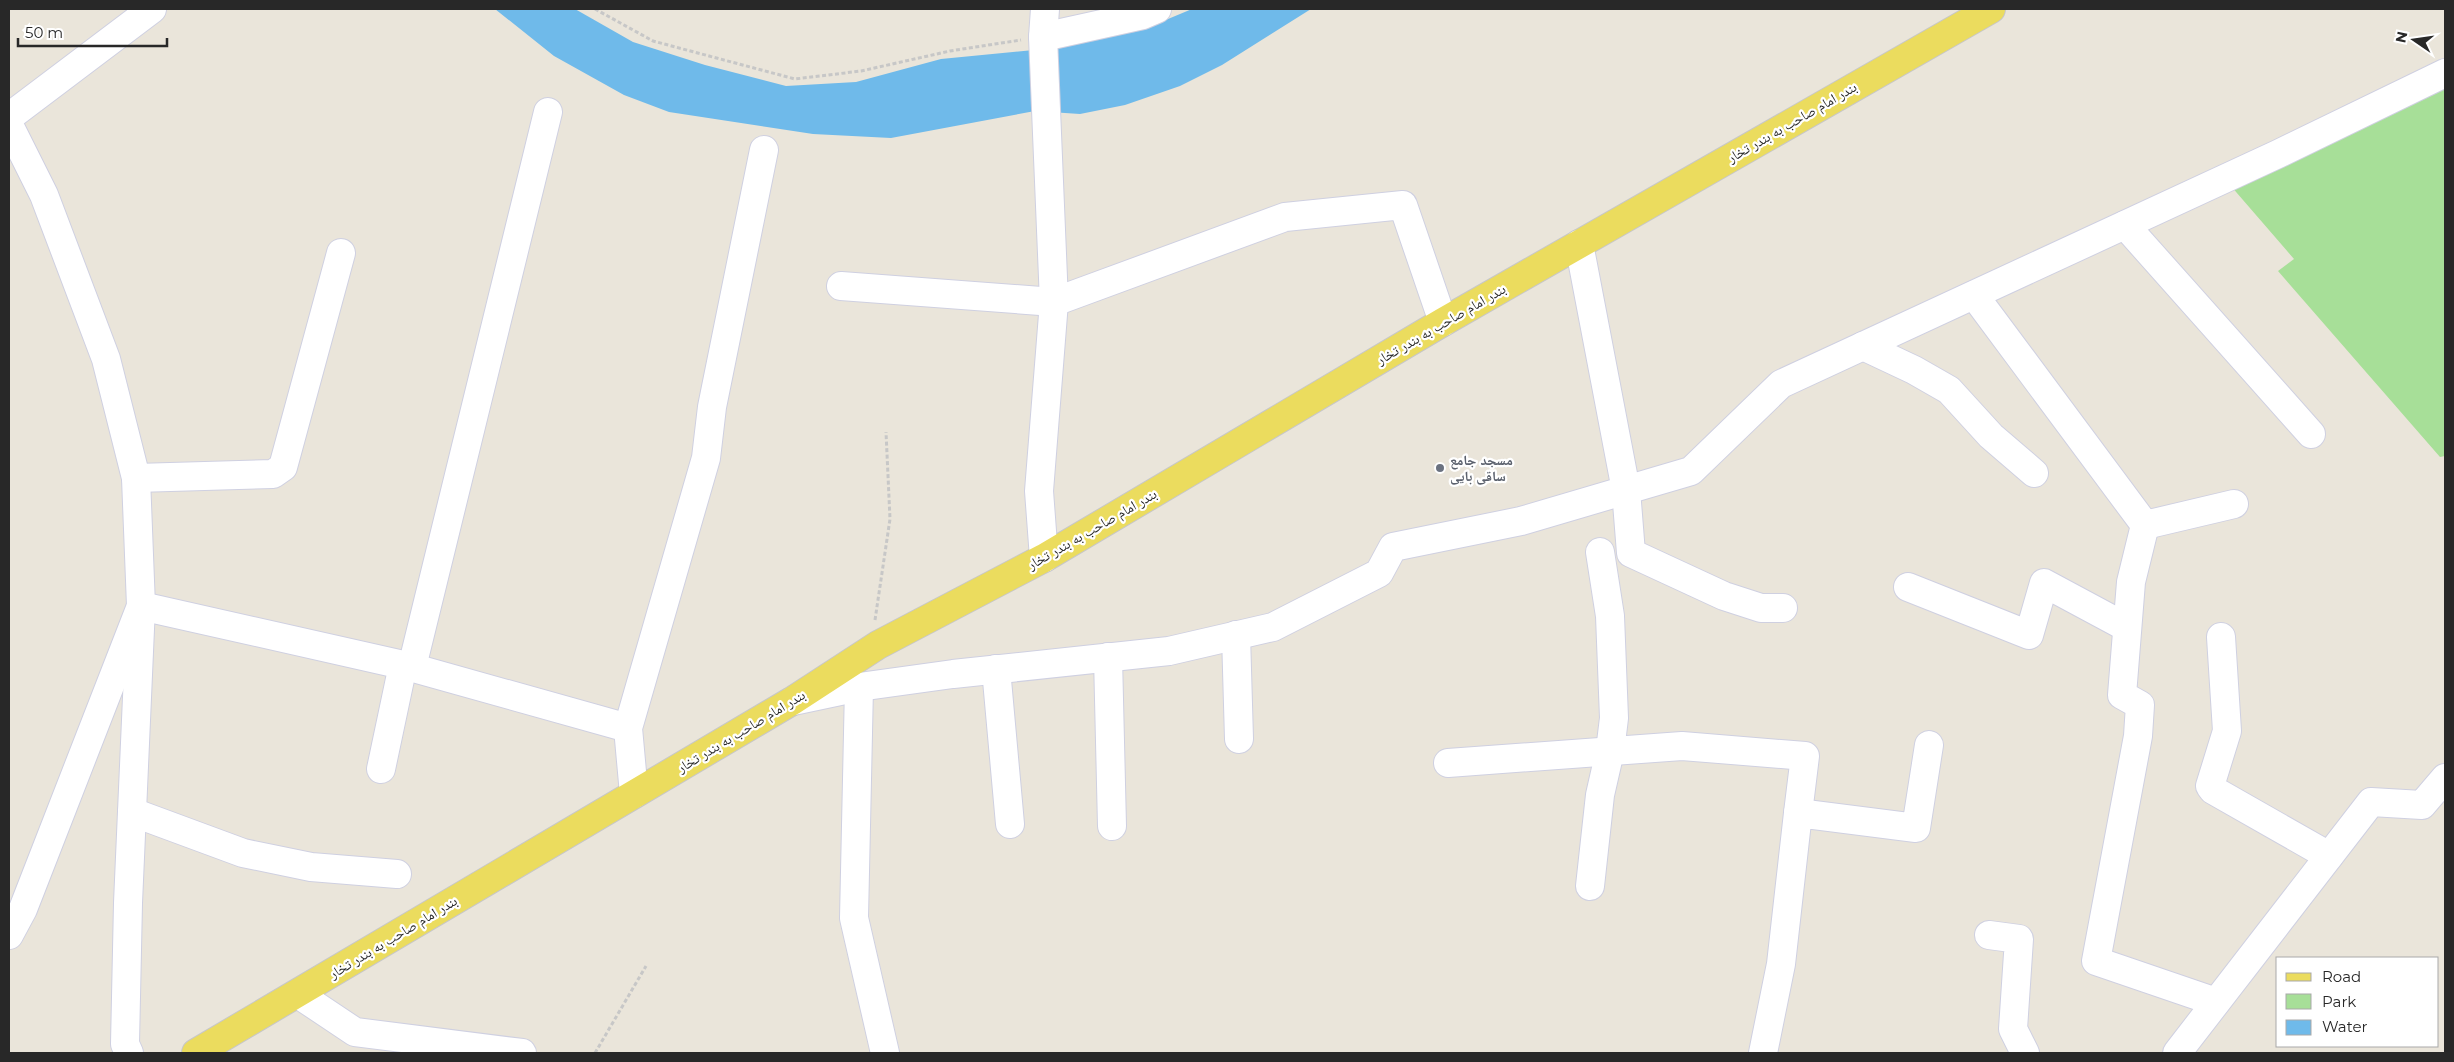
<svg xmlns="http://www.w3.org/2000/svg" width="2454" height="1062" font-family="Montserrat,'Noto Naskh Arabic',sans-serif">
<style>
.green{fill:#a7df98}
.water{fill:#6fbaea}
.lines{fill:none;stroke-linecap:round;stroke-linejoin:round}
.minor-casing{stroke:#cfd0e1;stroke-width:30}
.major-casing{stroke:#c7c7c7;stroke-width:30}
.path{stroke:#c7c7c7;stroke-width:3;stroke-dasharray:4 2.5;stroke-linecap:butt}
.minor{stroke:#fff;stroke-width:28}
.major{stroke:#ebdc5e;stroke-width:28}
.worship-dot{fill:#6b7280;stroke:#fff;stroke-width:2}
.labels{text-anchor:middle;stroke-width:4.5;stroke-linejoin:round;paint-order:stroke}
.street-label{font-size:14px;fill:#282828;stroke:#fff}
.worship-label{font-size:14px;font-weight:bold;fill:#5b616d;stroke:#fff;text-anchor:start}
</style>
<rect width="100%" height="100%" fill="#eae5da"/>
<polygon class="green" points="2445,79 2445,456 2440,457 2278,271 2294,259 2230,185"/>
<polygon class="water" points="495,9 575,9 633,42 705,65 786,86 856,82 941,59 1064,47 1144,29 1192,9 1311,9 1222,65 1180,86 1125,105 1080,114 1035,111 891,138 813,134 669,112 624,95 554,56"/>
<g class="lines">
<defs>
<g id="minor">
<polyline points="1043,37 1143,15 1157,9"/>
<polyline points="9,117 152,9"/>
<polyline points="9,125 44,195 106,359 136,478 141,606 128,903 125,1044 129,1053"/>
<polyline points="2125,225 2311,434"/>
<polyline points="1579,244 1626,490 1631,553 1724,596 1761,608 1783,608"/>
<polyline points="841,286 1054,302 1285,217 1403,205 1443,322"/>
<polyline points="1974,295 2145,525 2131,582 2122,695 2140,705 2138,736 2096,961 2216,1002"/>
<polyline points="1863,346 1914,370 1949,390 1991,436 2034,473"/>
<polyline points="136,478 273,474 283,467 341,253"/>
<polyline points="2145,525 2234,504"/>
<polyline points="1044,558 1039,491 1054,302 1043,37 1045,9"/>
<polyline points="1908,587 2029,635 2044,583 2126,627"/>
<polyline points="1236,635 1239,739"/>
<polyline points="2221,637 2227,731 2210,786 2213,790 2329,856"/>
<polyline points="1108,657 1112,826"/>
<polyline points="412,667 548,112"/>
<polyline points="996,669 1010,824"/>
<polyline points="859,687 854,918 885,1053"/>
<polyline points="793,701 859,687 953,674 1169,651 1273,627 1379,573 1393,547 1521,521 1691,471 1781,384 2278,154 2445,73"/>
<polyline points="1448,763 1682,746 1805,756 1798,813"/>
<polyline points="381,769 403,665"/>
<polyline points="634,794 628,728 706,458 712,407 764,150"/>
<polyline points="132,812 243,853 311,867 397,874"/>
<polyline points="1590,886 1600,795 1610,751 1614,718 1610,616 1600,552"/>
<polyline points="9,935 23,909 141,606 403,665 628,728"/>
<polyline points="1989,935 2019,939 2013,1029 2025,1053"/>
<polyline points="298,994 355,1032 522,1053"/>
<polyline points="1763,1053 1781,964 1798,813 1916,828 1929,745"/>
<polyline points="2177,1053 2371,802 2422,805 2445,778"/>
</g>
<polyline id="major" points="196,1053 792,701 878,645 1044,558 1443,322 1991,9"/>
</defs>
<use href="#minor" class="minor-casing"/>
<use href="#major" class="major-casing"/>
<g class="path">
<polyline points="595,9 653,41 795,79 861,71 950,51 1021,40"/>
<polyline points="875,620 890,519 886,432"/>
<polyline points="595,1053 646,966"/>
</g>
<use href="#minor" class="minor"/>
<use href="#major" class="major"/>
</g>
<circle class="worship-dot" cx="1440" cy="468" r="5"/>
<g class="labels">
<g class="street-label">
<text transform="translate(1792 122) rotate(-30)" y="5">بندر امام صاحب به بندر تخار</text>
<text transform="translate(1441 324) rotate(-30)" y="5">بندر امام صاحب به بندر تخار</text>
<text transform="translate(1092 529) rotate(-30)" y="5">بندر امام صاحب به بندر تخار</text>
<text transform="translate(741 731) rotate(-31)" y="5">بندر امام صاحب به بندر تخار</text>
<text transform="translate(393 937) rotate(-31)" y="5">بندر امام صاحب به بندر تخار</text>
</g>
<g class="worship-label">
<text x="1450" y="465">مسجد جامع<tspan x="1450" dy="16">ساقی بایی</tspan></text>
</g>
</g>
<rect width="2454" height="1062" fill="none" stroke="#282828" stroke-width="20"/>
<rect x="2276" y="957" width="162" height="90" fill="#ffffff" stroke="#a9a9a9"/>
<rect x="2286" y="973" width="25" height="8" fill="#ebdc5e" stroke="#a9a9a9"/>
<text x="2322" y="982" font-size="15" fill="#282828">Road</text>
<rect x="2286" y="994" width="25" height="15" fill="#a7df98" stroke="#a9a9a9"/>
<text x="2322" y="1007" font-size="15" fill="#282828">Park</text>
<rect x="2286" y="1020" width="25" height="15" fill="#6fbaea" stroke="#a9a9a9"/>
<text x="2322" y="1032" font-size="15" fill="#282828">Water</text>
<g transform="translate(2414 40) rotate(283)" stroke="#ffffff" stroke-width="4" paint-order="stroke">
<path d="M0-4L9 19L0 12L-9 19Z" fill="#282828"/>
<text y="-8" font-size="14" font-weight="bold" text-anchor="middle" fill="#282828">N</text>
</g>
<path d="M18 38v8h149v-8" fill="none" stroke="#282828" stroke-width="2.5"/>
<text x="25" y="38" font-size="15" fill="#282828" stroke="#ffffff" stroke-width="4" paint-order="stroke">50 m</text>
</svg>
